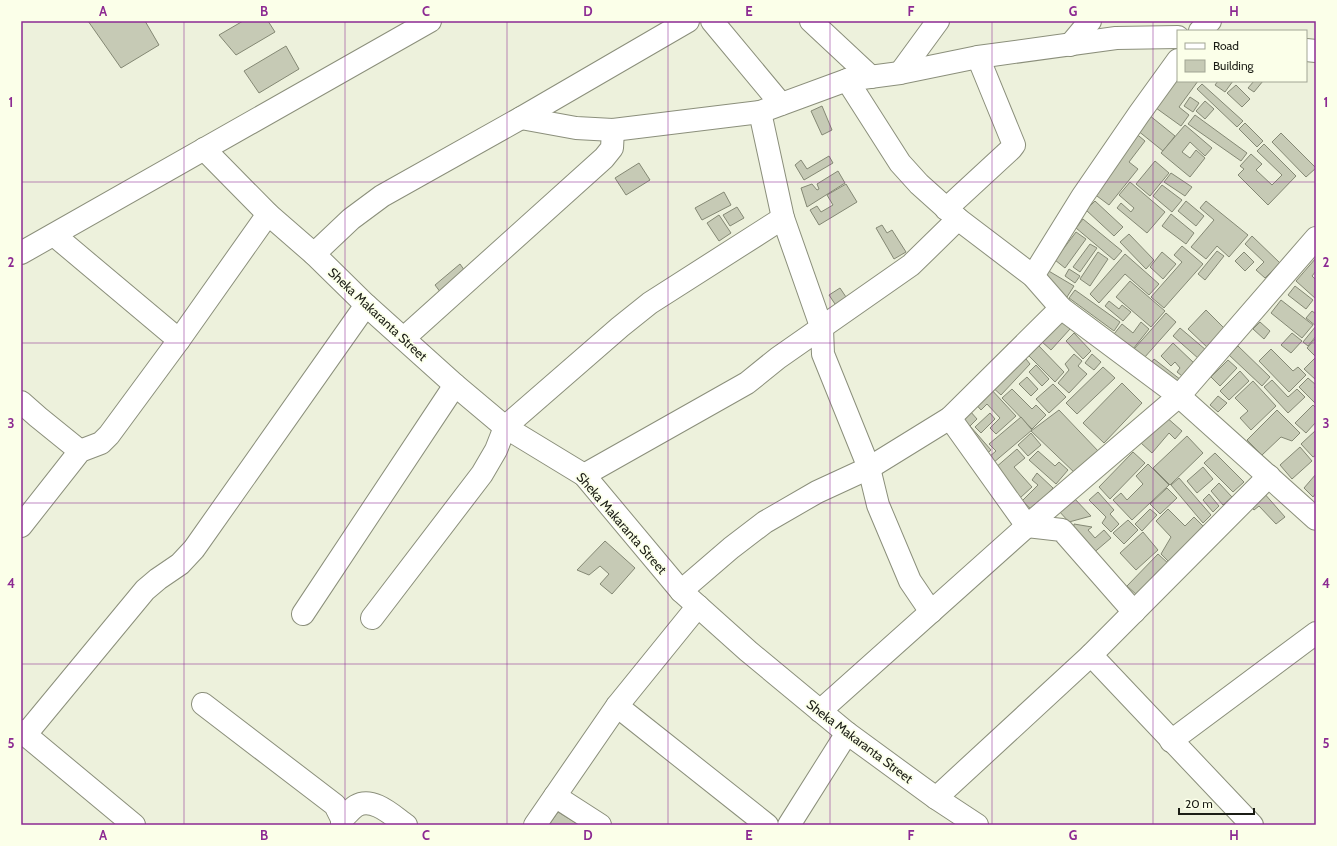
<svg xmlns="http://www.w3.org/2000/svg" width="1337" height="846" font-family="Cabin,sans-serif">
<style>
.building{fill:#c6cab5;stroke:#848874}
.lines{fill:none;stroke-linecap:round;stroke-linejoin:round}
.minor-casing{stroke:#8b8f7b;stroke-width:24}
.minor{stroke:#fff;stroke-width:22}
.grid{fill:none;stroke:#8c2a92;stroke-width:1;stroke-opacity:0.55}
.labels{text-anchor:middle;stroke-width:3.5;stroke-linejoin:round;paint-order:stroke}
.street-label{font-size:13px;fill:#1b1d15;stroke:#fbffe9}
.neatline{fill:none;stroke:#8c2a92;stroke-width:1.5}
.grid-label{font-size:13px;text-anchor:middle;font-weight:bold;fill:#8c2a92}
</style>
<rect width="100%" height="100%" fill="#edf1dc"/>
<g class="building">
<polygon points="88,21 145,21 159,45 121,68"/>
<polygon points="243,21 268,21 275,32 236,55 219,35"/>
<polygon points="286,46 299,69 259,93 244,71"/>
<polygon points="1178,77 1178,81 1198,81 1179,107 1189,115 1181,126 1156,108"/>
<polygon points="1218,81 1233,81 1225,92 1215,85"/>
<polygon points="1254,81 1263,81 1254,92 1248,88"/>
<polygon points="1202,84 1243,121 1237,127 1197,89"/>
<polygon points="1236,85 1250,99 1242,107 1227,93"/>
<polygon points="1190,97 1199,103 1193,112 1184,106"/>
<polygon points="1205,101 1214,109 1205,119 1196,111"/>
<polygon points="822,106 832,130 822,135 811,111"/>
<polygon points="1149,115 1175,136 1163,151 1137,130"/>
<polygon points="1195,115 1247,153 1241,161 1188,124"/>
<polygon points="1245,123 1263,141 1257,147 1239,129"/>
<polygon points="1185,125 1212,148 1205,156 1190,142 1182,152 1190,158 1196,150 1205,158 1190,177 1161,153"/>
<polygon points="1134,132 1145,141 1129,162 1138,169 1109,205 1089,190"/>
<polygon points="1281,133 1316,168 1306,177 1272,142"/>
<polygon points="1264,144 1296,176 1268,205 1238,175 1244,169 1240,166 1251,154 1262,164 1256,170 1272,185 1282,175 1257,151"/>
<polygon points="829,156 833,163 804,180 795,165 801,160 807,169"/>
<polygon points="1155,161 1169,173 1150,196 1136,184"/>
<polygon points="639,163 650,180 626,195 615,178"/>
<polygon points="838,171 845,183 807,207 801,188 812,184 817,190 819,189 817,184"/>
<polygon points="1171,173 1192,187 1185,196 1164,182"/>
<polygon points="1130,182 1165,212 1147,233 1117,208 1121,203 1131,212 1134,208 1119,195"/>
<polygon points="846,184 857,202 819,225 810,210 817,206 821,212 833,205 827,195"/>
<polygon points="1162,185 1182,200 1172,212 1153,196"/>
<polygon points="724,192 731,205 702,220 695,208"/>
<polygon points="1095,201 1123,227 1114,236 1086,210"/>
<polygon points="1186,201 1204,216 1196,226 1178,211"/>
<polygon points="1206,201 1248,235 1229,257 1217,246 1206,259 1191,247 1214,220 1200,208"/>
<polygon points="737,207 744,218 730,226 723,215"/>
<polygon points="1171,214 1194,233 1186,244 1162,226"/>
<polygon points="719,215 731,233 719,241 707,223"/>
<polygon points="1083,219 1122,251 1114,260 1076,228"/>
<polygon points="882,225 887,233 892,230 906,252 894,259 876,228"/>
<polygon points="1076,232 1086,239 1065,268 1055,260"/>
<polygon points="1129,234 1154,260 1146,269 1120,242"/>
<polygon points="1252,236 1280,263 1265,278 1256,270 1264,262 1245,244"/>
<polygon points="1090,244 1097,248 1080,272 1073,267"/>
<polygon points="1182,246 1203,264 1164,308 1151,297 1182,262 1174,255"/>
<polygon points="1217,251 1224,256 1205,280 1198,274"/>
<polygon points="1098,252 1108,259 1090,286 1080,279"/>
<polygon points="1162,252 1176,264 1163,279 1150,267"/>
<polygon points="1244,252 1254,262 1245,271 1235,261"/>
<polygon points="1125,254 1159,284 1149,295 1125,274 1099,303 1090,294"/>
<polygon points="1316,258 1316,271 1312,276 1316,280 1316,299 1296,281"/>
<polygon points="460,264 467,274 444,297 435,285"/>
<polygon points="1069,269 1080,276 1075,283 1065,276"/>
<polygon points="1047,270 1074,286 1067,297 1041,281"/>
<polygon points="1130,281 1165,311 1151,327 1116,297"/>
<polygon points="1295,286 1313,300 1306,309 1288,295"/>
<polygon points="840,288 848,300 837,307 829,295"/>
<polygon points="1075,290 1120,322 1114,331 1069,298"/>
<polygon points="1281,300 1313,325 1302,338 1271,313"/>
<polygon points="1109,301 1119,309 1122,305 1131,312 1123,321 1105,306"/>
<polygon points="1206,310 1228,332 1210,350 1188,329"/>
<polygon points="1312,311 1316,314 1316,336 1308,346 1303,342 1316,326 1306,318"/>
<polygon points="1166,313 1176,322 1144,358 1134,349"/>
<polygon points="1061,320 1070,329 1051,350 1041,341"/>
<polygon points="1141,322 1149,329 1133,349 1114,334 1122,324 1133,333"/>
<polygon points="1260,322 1270,331 1264,339 1253,329"/>
<polygon points="1180,328 1206,350 1199,359 1173,336"/>
<polygon points="1074,333 1091,351 1083,359 1066,341"/>
<polygon points="1292,333 1302,341 1291,353 1281,345"/>
<polygon points="1316,338 1316,380 1304,369 1316,357 1307,348"/>
<polygon points="1173,343 1194,363 1182,376 1177,372 1180,368 1175,362 1171,366 1161,356"/>
<polygon points="1038,345 1064,372 1055,382 1028,355"/>
<polygon points="1238,346 1270,377 1262,386 1229,355"/>
<polygon points="1271,349 1293,371 1298,367 1306,375 1289,392 1259,361"/>
<polygon points="1074,354 1082,361 1078,366 1087,374 1069,393 1058,383 1069,370 1065,364"/>
<polygon points="1092,354 1101,362 1094,370 1085,363"/>
<polygon points="1026,359 1030,364 1001,395 990,385 1009,365"/>
<polygon points="1154,359 1181,380 1174,388 1148,367"/>
<polygon points="1228,360 1237,368 1220,386 1211,377"/>
<polygon points="1036,365 1049,379 1042,386 1029,372"/>
<polygon points="1103,367 1115,378 1077,414 1066,403"/>
<polygon points="1240,371 1249,381 1229,400 1220,391"/>
<polygon points="1027,377 1038,389 1031,396 1019,384"/>
<polygon points="1308,378 1316,385 1315,388 1316,389 1316,404 1299,387"/>
<polygon points="1272,380 1288,397 1297,389 1305,397 1288,413 1264,387"/>
<polygon points="1253,381 1276,406 1251,430 1240,418 1248,411 1235,398"/>
<polygon points="1122,383 1142,403 1104,443 1083,423"/>
<polygon points="1053,384 1066,397 1049,413 1036,399"/>
<polygon points="989,387 1016,416 996,434 990,428 1000,418 987,404 981,410 973,401"/>
<polygon points="1012,389 1032,409 1036,405 1046,415 1032,429 1002,398"/>
<polygon points="1218,396 1227,403 1218,412 1210,405"/>
<polygon points="1313,405 1316,408 1316,422 1306,433 1295,423"/>
<polygon points="1059,410 1100,453 1077,475 1031,431"/>
<polygon points="1277,410 1300,433 1292,441 1281,437 1262,455 1247,440"/>
<polygon points="970,411 977,419 970,426 991,450 983,457 955,423"/>
<polygon points="990,413 995,419 981,433 975,427"/>
<polygon points="1165,416 1182,431 1175,439 1169,433 1152,453 1141,443"/>
<polygon points="1021,417 1032,430 993,463 989,457 996,451 989,444"/>
<polygon points="1316,430 1316,455 1313,457 1301,444"/>
<polygon points="1031,433 1041,445 1028,456 1018,445"/>
<polygon points="1187,436 1203,453 1170,485 1153,468"/>
<polygon points="1300,447 1312,461 1292,479 1280,465"/>
<polygon points="1017,449 1025,458 1014,467 1032,487 1020,498 995,468"/>
<polygon points="1038,451 1055,466 1059,462 1068,470 1056,484 1029,460"/>
<polygon points="1133,452 1145,463 1110,499 1099,487"/>
<polygon points="1215,453 1244,482 1233,492 1204,463"/>
<polygon points="1148,464 1169,485 1132,520 1113,500 1121,493 1127,500 1143,484 1136,476"/>
<polygon points="1203,467 1213,479 1197,493 1187,481"/>
<polygon points="1037,473 1053,488 1032,510 1022,501 1038,485 1032,480"/>
<polygon points="1316,474 1316,493 1313,497 1304,488"/>
<polygon points="1179,478 1211,515 1203,523 1171,485"/>
<polygon points="1219,483 1232,497 1223,505 1211,491"/>
<polygon points="1167,488 1177,498 1160,514 1150,504"/>
<polygon points="1098,492 1114,510 1110,514 1119,524 1111,532 1102,523 1106,517 1089,500"/>
<polygon points="1263,492 1285,517 1276,524 1259,506 1254,510 1249,504"/>
<polygon points="1209,494 1219,506 1213,512 1203,500"/>
<polygon points="1073,497 1091,516 1069,522 1058,510"/>
<polygon points="1150,509 1157,515 1142,531 1135,524"/>
<polygon points="1168,509 1185,526 1194,517 1204,527 1169,562 1161,554 1171,537 1156,521"/>
<polygon points="1128,520 1138,530 1124,544 1113,533"/>
<polygon points="1074,524 1092,527 1088,530 1095,538 1104,530 1111,538 1091,555 1073,534"/>
<polygon points="1143,532 1158,550 1136,570 1120,553"/>
<polygon points="605,541 635,568 612,594 600,584 609,574 600,566 589,575 577,570"/>
<polygon points="1158,554 1169,564 1138,596 1127,586"/>
<polygon points="558,812 579,825 549,825"/>
</g>
<g class="lines">
<defs>
<g id="minor">
<polyline points="712,21 781,104"/>
<polyline points="811,21 871,77"/>
<polyline points="1200,31 1210,21"/>
<polyline points="1070,45 1090,21"/>
<polyline points="1306,50 1316,51"/>
<polyline points="900,73 938,21"/>
<polyline points="847,80 900,163 919,184 958,219 1033,276 1061,308 1179,396 1316,519"/>
<polyline points="760,112 783,218 822,329 823,354 869,468 878,505 910,581 931,612"/>
<polyline points="521,118 576,128 613,130 760,112 847,80 900,73 978,57 1116,38 1178,37"/>
<polyline points="204,149 268,214 314,254 366,305 455,385 505,427 584,475 681,591 748,651 847,733 936,798 977,825"/>
<polyline points="946,209 1011,149 1014,145 978,57"/>
<polyline points="54,235 179,340"/>
<polyline points="21,253 430,21"/>
<polyline points="314,254 351,219 382,196 521,118 688,21"/>
<polyline points="1033,276 1082,197 1139,114 1178,60"/>
<polyline points="404,338 604,158 612,148 613,130"/>
<polyline points="21,402 38,417 80,451"/>
<polyline points="950,418 1027,526 1062,530 1134,612"/>
<polyline points="584,475 747,383 778,358 911,265 958,219"/>
<polyline points="21,526 80,451 101,443 109,435 179,340 268,214"/>
<polyline points="681,591 731,548 765,522 817,492 869,468 950,418 1061,308"/>
<polyline points="303,614 455,385"/>
<polyline points="372,618 482,474 496,450 505,427 620,327 650,303 783,218"/>
<polyline points="1091,655 1252,825"/>
<polyline points="203,704 335,805 342,819 342,825"/>
<polyline points="617,706 767,825"/>
<polyline points="820,711 1027,526 1179,396 1316,238"/>
<polyline points="21,731 134,825"/>
<polyline points="26,734 145,590 158,579 180,564 194,549 366,305"/>
<polyline points="1171,741 1316,633"/>
<polyline points="555,796 600,825"/>
<polyline points="936,798 1091,655 1269,476"/>
<path d="M342,819C347,815 351,809 356,806C373,796 393,816 406,825"/>
<polyline points="535,825 617,706 698,606"/>
<polyline points="789,825 847,733"/>
</g>
</defs>
<use href="#minor" class="minor-casing"/>
<use href="#minor" class="minor"/>
</g>
<path class="grid" d="M184,21V825M345,21V825M507,21V825M668,21V825M830,21V825M992,21V825M1153,21V825M21,182H1316M21,343H1316M21,503H1316M21,664H1316"/>
<g class="labels">
<g class="street-label">
<text transform="translate(378 314) rotate(43)" y="5">Sheka Makaranta Street</text>
<text transform="translate(622 523) rotate(49)" y="5">Sheka Makaranta Street</text>
<text transform="translate(860 741) rotate(37)" y="5">Sheka Makaranta Street</text>
</g>
</g>
<rect width="1337" height="846" fill="none" stroke="#fbffe9" stroke-width="44"/>
<rect x="1177" y="30" width="130" height="52" fill="#fbffe9" stroke="#a1a594"/>
<rect x="1185" y="43" width="20" height="6" fill="#ffffff" stroke="#a1a594"/>
<text x="1213" y="50" font-size="12" fill="#1b1d15">Road</text>
<rect x="1185" y="60" width="20" height="12" fill="#c6cab5" stroke="#a1a594"/>
<text x="1213" y="70" font-size="12" fill="#1b1d15">Building</text>
<path d="M1179 808v6h75v-6" fill="none" stroke="#1b1d15" stroke-width="2"/>
<text x="1185" y="808" font-size="12" fill="#1b1d15" stroke="#fbffe9" stroke-width="3" paint-order="stroke">20 m</text>
<rect x="22" y="22" width="1293" height="802" class="neatline"/>
<g class="grid-label">
<text x="103" y="16">A</text>
<text x="264" y="16">B</text>
<text x="426" y="16">C</text>
<text x="588" y="16">D</text>
<text x="749" y="16">E</text>
<text x="911" y="16">F</text>
<text x="1073" y="16">G</text>
<text x="1234" y="16">H</text>
<text x="11" y="107">1</text>
<text x="1326" y="107">1</text>
<text x="11" y="267">2</text>
<text x="1326" y="267">2</text>
<text x="11" y="428">3</text>
<text x="1326" y="428">3</text>
<text x="11" y="588">4</text>
<text x="1326" y="588">4</text>
<text x="11" y="748">5</text>
<text x="1326" y="748">5</text>
<text x="103" y="840">A</text>
<text x="264" y="840">B</text>
<text x="426" y="840">C</text>
<text x="588" y="840">D</text>
<text x="749" y="840">E</text>
<text x="911" y="840">F</text>
<text x="1073" y="840">G</text>
<text x="1234" y="840">H</text>
</g>
</svg>
